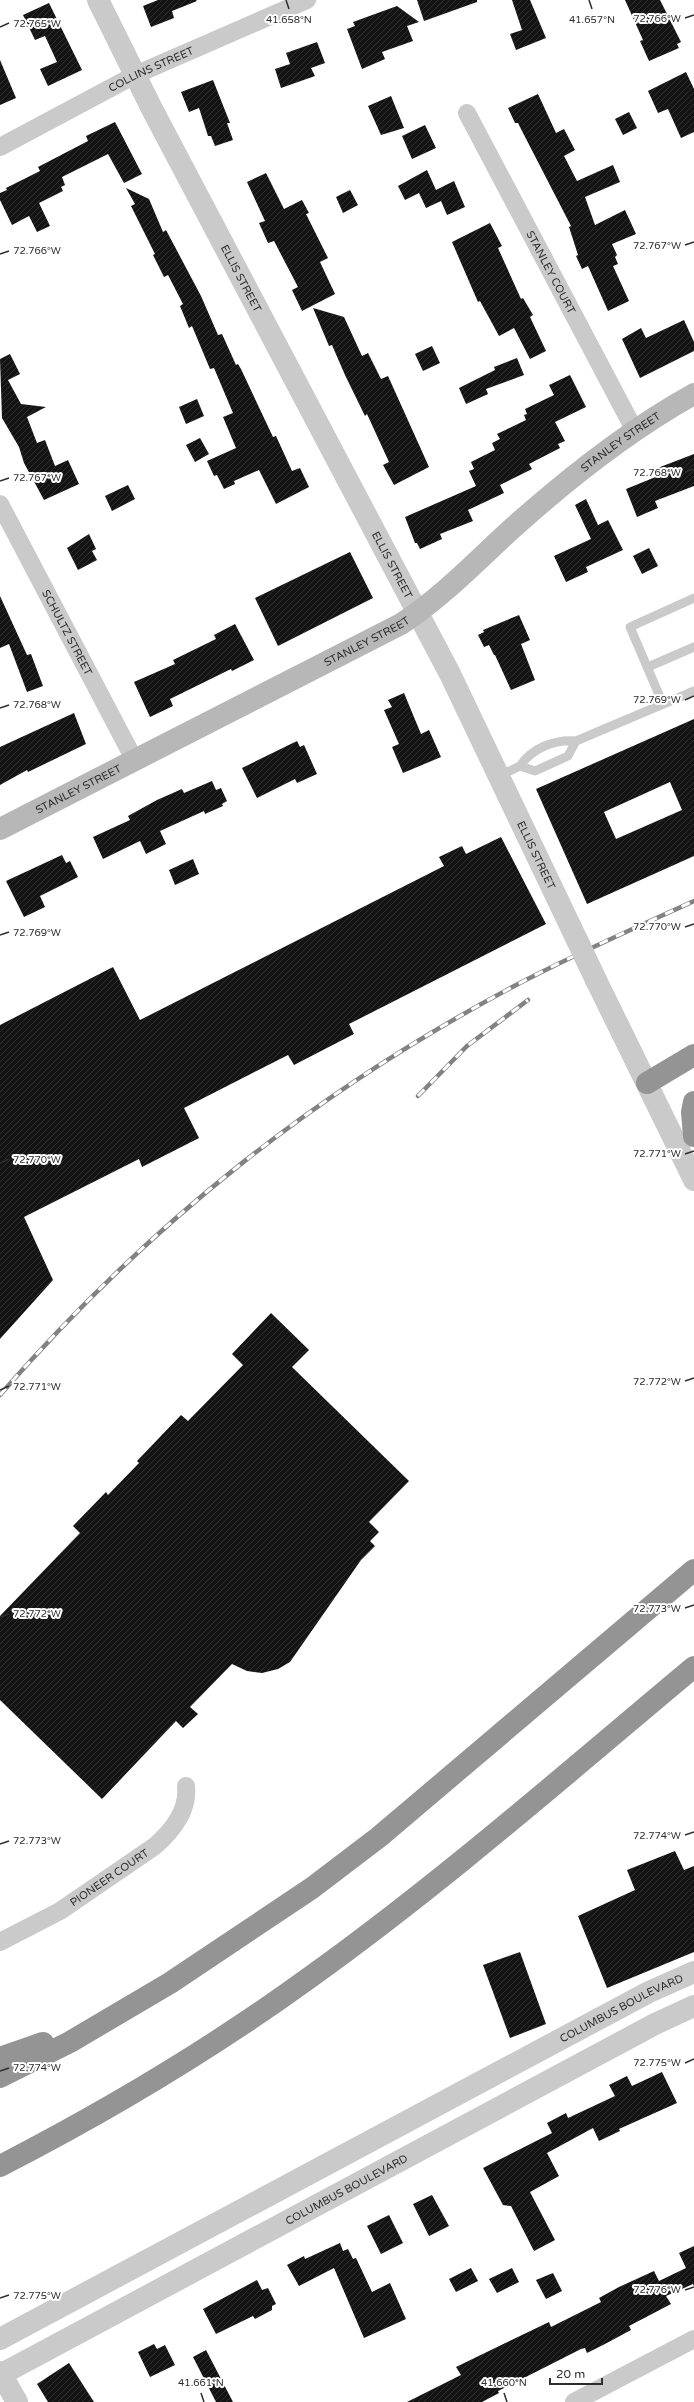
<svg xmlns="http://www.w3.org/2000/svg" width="694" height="2402" font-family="'Varela Round',sans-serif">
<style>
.building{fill:url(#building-hatch);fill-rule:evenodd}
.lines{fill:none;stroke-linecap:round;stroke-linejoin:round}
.service{stroke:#cacaca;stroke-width:9}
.minor{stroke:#cacaca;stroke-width:18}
.tertiary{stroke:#cacaca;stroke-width:22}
.secondary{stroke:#b7b7b7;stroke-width:22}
.motorway{stroke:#949494;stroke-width:22}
.rail-casing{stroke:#828282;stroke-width:4.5}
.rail{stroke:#fff;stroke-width:3;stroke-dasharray:9;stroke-linecap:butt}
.tertiary-bridge{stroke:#cacaca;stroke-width:22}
.ticks{fill:none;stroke:#2d2d2d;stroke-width:1.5}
.labels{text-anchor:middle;stroke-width:4;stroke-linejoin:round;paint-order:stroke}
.street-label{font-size:11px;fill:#2d2d2d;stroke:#fff}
.ticks-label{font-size:10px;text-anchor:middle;fill:#2d2d2d;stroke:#fff;stroke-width:4;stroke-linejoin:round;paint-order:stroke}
</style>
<defs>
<pattern id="building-hatch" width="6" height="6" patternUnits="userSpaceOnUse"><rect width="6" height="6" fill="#141414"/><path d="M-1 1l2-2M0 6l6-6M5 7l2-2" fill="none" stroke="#2e2e2e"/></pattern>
</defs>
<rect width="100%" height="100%" fill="#fff"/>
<g class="building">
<polygon points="158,0 196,0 197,1 172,11 174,18 151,27 143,6"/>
<polygon points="417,0 477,0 477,2 424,21"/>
<polygon points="512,0 530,0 546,38 516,50 510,34 522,30"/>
<polygon points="625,0 660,0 681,42 677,44 679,48 649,61 640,41 643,40"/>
<polygon points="49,3 82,70 48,86 40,69 57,62 45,36 35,40 23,15"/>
<polygon points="397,6 419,22 407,26 413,41 382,52 385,59 362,69 347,29 355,26 353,22"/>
<polygon points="317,42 325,63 311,68 315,76 281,88 275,69 290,64 286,53"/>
<polygon points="0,60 16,98 0,105"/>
<polygon points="686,72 694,89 694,132 681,138 668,109 658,113 648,91"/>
<polygon points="213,80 230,123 227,123 233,140 215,146 211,136 208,136 199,108 189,112 181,92"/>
<polygon points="538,94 556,133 564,129 575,150 564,156 577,181 613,165 620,182 585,197 595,225 625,210 636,234 612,244 617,255 615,257 618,264 613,266 629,301 608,311 588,266 582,269 576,256 578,255 569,227 571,226 522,131 518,123 515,123 508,108"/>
<polygon points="391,96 404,128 381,135 368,106"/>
<polygon points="629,112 637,128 623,135 615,119"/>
<polygon points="115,122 142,174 124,183 108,154 62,177 65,185 61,187 63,191 39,203 50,226 37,232 29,216 12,225 0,200 0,193 7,190 6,188 40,171 38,167 88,141 86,136"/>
<polygon points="425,125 436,148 412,159 402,136"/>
<polygon points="427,170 436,190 454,181 465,207 447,215 441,201 426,208 419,193 405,200 398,186"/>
<polygon points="266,173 284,209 302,200 309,213 306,214 328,258 320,262 335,294 302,311 292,290 298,287 274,241 268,243 259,223 265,221 247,182"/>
<polygon points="126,188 149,199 163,232 166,230 201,296 218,335 222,334 236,365 238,364 241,369 273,437 276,436 292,471 300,468 309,487 276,504 259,470 234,481 235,484 224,489 217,475 214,476 207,461 236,448 223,417 233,413 214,368 210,369 192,326 189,328 180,306 183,304 168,275 164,277 153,255 155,254 131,206 135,204"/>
<polygon points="350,190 358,205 343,213 336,197"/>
<polygon points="490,223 502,246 498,248 521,299 523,298 533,315 530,317 546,351 530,359 514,328 499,336 480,301 478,302 452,242"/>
<polygon points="313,308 344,317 362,356 368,353 381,379 388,376 429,467 394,485 383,465 389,462 367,414 365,416 345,375 332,345 329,346"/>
<polygon points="684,320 694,342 694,351 640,378 622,339 641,328 646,338"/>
<polygon points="432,346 440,363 423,371 415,354"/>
<polygon points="10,354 20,374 8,380 21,404 46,407 27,417 37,443 45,440 55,466 68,460 79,484 44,500 24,463 19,447 2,418 0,359"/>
<polygon points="517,358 524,375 486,389 488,394 466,404 459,388 495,370 494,367"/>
<polygon points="570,375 586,407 555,422 565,441 558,444 560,448 529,464 532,469 500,485 504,493 468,510 473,521 440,534 442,539 420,549 417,543 415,543 405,517 476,486 469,471 474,469 471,462 495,450 492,443 500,439 497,434 526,420 524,415 527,414 525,409 554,395 549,385"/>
<polygon points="197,399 204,416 186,424 179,407"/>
<polygon points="200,438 209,454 195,462 186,445"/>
<polygon points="694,454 694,486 655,501 658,508 637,517 626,489 658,476 655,469"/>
<polygon points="128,485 135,499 112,511 105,496"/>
<polygon points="586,499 598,525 608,520 623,550 586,567 588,572 566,582 554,556 591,539 575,505"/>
<polygon points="89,534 96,549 92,551 97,560 78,570 67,548"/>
<polygon points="649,548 658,566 642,574 633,556"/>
<polygon points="350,552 373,598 278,646 255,598"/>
<polygon points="0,596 27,655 31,654 43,686 27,692 9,644 0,648"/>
<polygon points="519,615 530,640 521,644 535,680 511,690 495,655 494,655 489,645 484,647 478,635 484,632 483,630"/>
<polygon points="235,624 254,660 232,671 231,669 170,699 173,706 150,717 134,682 175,664 173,660 216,639 214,635"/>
<polygon points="404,693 421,734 429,730 441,757 403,773 392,747 399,744 384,710 392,707 388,700"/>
<polygon points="74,713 86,744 28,772 27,770 0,785 0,747"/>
<path d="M694,719V856L587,904L536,789ZM670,782L682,810L616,839L604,812Z"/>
<polygon points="297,741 300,747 304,745 317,774 297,783 295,779 257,798 242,768"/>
<polygon points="212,781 216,790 221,788 227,801 222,804 223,806 205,814 204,811 160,831 166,844 146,854 140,841 103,859 93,837 130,820 128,816 157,800 182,789 184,793"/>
<polygon points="501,837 546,924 349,1024 354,1034 294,1065 288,1055 184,1108 199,1138 142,1167 139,1159 24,1217 53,1280 0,1339 0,1025 113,967 140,1020 444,866 439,857 462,846 466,854"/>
<polygon points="62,855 66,863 70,861 78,877 40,896 45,907 24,917 6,881"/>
<polygon points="193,859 199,874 175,885 169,870"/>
<polygon points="271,1313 309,1350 292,1367 409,1481 369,1522 379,1532 370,1541 375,1546 361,1560 290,1662 278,1669 262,1673 247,1671 232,1664 190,1707 198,1714 183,1728 176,1721 102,1799 0,1700 0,1616 80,1533 73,1526 106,1492 108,1495 139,1463 137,1461 181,1415 188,1421 243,1365 232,1354"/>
<polygon points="675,1851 684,1870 694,1866 694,1952 607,1988 578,1916 635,1890 627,1870"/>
<polygon points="520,1952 546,2024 510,2038 483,1965"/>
<polygon points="662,2072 677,2103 619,2129 620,2131 599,2141 593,2128 547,2153 559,2176 530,2192 555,2240 534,2251 511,2206 503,2205 483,2168 552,2133 547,2123 566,2113 568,2118 615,2096 609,2085 627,2076 632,2086"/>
<polygon points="432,2195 449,2226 429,2236 413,2204"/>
<polygon points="389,2215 403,2243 381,2254 367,2226"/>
<polygon points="340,2243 343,2251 348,2249 353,2259 356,2258 372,2292 390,2283 406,2319 364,2338 334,2268 299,2286 287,2265 304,2256 305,2259"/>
<polygon points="694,2246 694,2286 693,2284 666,2296 671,2304 629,2326 631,2330 603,2345 587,2353 585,2348 581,2349 498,2391 499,2393 482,2402 407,2402 461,2375 456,2367 549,2322 551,2327 601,2302 599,2298 619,2287 654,2271 659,2281 686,2268 679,2253"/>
<polygon points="471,2268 478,2281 456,2292 449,2279"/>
<polygon points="512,2268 519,2282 497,2293 489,2279"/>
<polygon points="553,2273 562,2291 546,2299 536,2280"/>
<polygon points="257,2280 262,2290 268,2288 276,2304 272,2306 272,2310 255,2319 253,2316 216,2334 203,2309"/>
<polygon points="154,2344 157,2349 165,2345 175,2365 150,2377 138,2352"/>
<polygon points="206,2350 233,2402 216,2402 193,2357"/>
<polygon points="69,2363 94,2402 48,2402 37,2384"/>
</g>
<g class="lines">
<g class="service">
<polyline points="648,667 694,647"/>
<polyline points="663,704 630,627 694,598"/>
<path d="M576,741L568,756L535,771L520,766C532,748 555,739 576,741L694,691"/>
<polyline points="499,776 520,766"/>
</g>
<g class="minor">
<path id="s1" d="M467,113L635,431"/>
<path id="s2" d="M0,147L135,75L307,0"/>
<path id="s3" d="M0,504L135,761"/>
<path id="s4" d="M0,1942L60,1911L155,1846C172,1831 189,1810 186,1786"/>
<polyline points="574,2402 694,2339"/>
</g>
<g class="tertiary">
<path id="s5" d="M98,0L152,109L450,674L577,940"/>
<polyline points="596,980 694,1180"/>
<path id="s6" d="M0,2339L649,1992L694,1972"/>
<polyline points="0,2372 17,2402"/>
<path id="s7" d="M0,2375L655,2024L694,2006"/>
</g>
<path class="secondary" id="s8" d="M0,829L401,624C444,596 478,559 516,525C571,476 629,430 694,394"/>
<g class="motorway">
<polyline points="647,1083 694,1055"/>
<polyline points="694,1102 692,1112 694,1136"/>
<polyline points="0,2058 43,2043"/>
<polyline points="0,2077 70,2042 170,1983 312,1888 379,1837 694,1570"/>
<path d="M0,2166C107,2111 211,2049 309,1978C443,1882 567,1773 694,1667"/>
</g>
<defs>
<g id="rail">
<polyline points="418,1096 467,1046 528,1000"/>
<path d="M0,1395C150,1223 316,1091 518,984C575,954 635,928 694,901"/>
</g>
</defs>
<use href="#rail" class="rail-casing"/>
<use href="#rail" class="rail"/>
<polyline class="tertiary-bridge" points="577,940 596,980"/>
</g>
<path class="ticks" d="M286,0L289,9M589,0L592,9M685,18L694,15M0,27L9,23M685,245L694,242M0,254L9,251M685,472L694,469M0,481L9,478M685,700L694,696M0,708L9,705M685,927L694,924M0,935L9,932M685,1154L694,1151M0,1163L9,1159M685,1381L694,1378M0,1390L9,1386M685,1608L694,1605M0,1617L9,1614M685,1835L694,1832M0,1844L9,1841M685,2063L694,2059M0,2071L9,2068M685,2290L694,2287M0,2298L9,2295M201,2393L204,2402M504,2393L507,2402"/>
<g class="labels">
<g class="street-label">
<text dy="4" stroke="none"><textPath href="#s2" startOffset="170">COLLINS STREET</textPath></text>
<text dy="4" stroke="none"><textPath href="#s1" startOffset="180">STANLEY COURT</textPath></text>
<text dy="4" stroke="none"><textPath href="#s5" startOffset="313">ELLIS STREET</textPath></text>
<text dy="4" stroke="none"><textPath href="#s8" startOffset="736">STANLEY STREET</textPath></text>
<text dy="4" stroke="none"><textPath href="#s5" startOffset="637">ELLIS STREET</textPath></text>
<text dy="4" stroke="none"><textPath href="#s3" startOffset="145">SCHULTZ STREET</textPath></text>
<text dy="4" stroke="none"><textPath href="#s8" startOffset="412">STANLEY STREET</textPath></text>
<text dy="4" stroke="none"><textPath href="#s8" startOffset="88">STANLEY STREET</textPath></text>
<text dy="4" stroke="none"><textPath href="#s5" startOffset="961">ELLIS STREET</textPath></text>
<text dy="4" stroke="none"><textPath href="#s4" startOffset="127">PIONEER COURT</textPath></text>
<text dy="4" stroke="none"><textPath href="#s6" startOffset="704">COLUMBUS BOULEVARD</textPath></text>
<text dy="4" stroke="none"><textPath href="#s7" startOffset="393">COLUMBUS BOULEVARD</textPath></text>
</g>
</g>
<g class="ticks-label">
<text x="657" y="22">72.766°W</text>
<text x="289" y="23">41.658°N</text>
<text x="592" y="23">41.657°N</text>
<text x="37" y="27">72.765°W</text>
<text x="657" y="249">72.767°W</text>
<text x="37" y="254">72.766°W</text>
<text x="657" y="476">72.768°W</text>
<text x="37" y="481">72.767°W</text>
<text x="657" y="703">72.769°W</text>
<text x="37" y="708">72.768°W</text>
<text x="657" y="930">72.770°W</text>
<text x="37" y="936">72.769°W</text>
<text x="657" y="1157">72.771°W</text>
<text x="37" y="1163">72.770°W</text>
<text x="657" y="1385">72.772°W</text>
<text x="37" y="1390">72.771°W</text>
<text x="657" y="1612">72.773°W</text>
<text x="37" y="1617">72.772°W</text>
<text x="657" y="1839">72.774°W</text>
<text x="37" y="1844">72.773°W</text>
<text x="657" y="2066">72.775°W</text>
<text x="37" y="2071">72.774°W</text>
<text x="657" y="2293">72.776°W</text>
<text x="37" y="2299">72.775°W</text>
<text x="201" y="2386">41.661°N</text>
<text x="504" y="2386">41.660°N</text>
</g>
<path d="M550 2378v6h52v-6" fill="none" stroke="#2d2d2d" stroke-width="2"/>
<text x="556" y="2378" font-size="12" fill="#2d2d2d" stroke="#ffffff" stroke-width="3" paint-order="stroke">20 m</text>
</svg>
